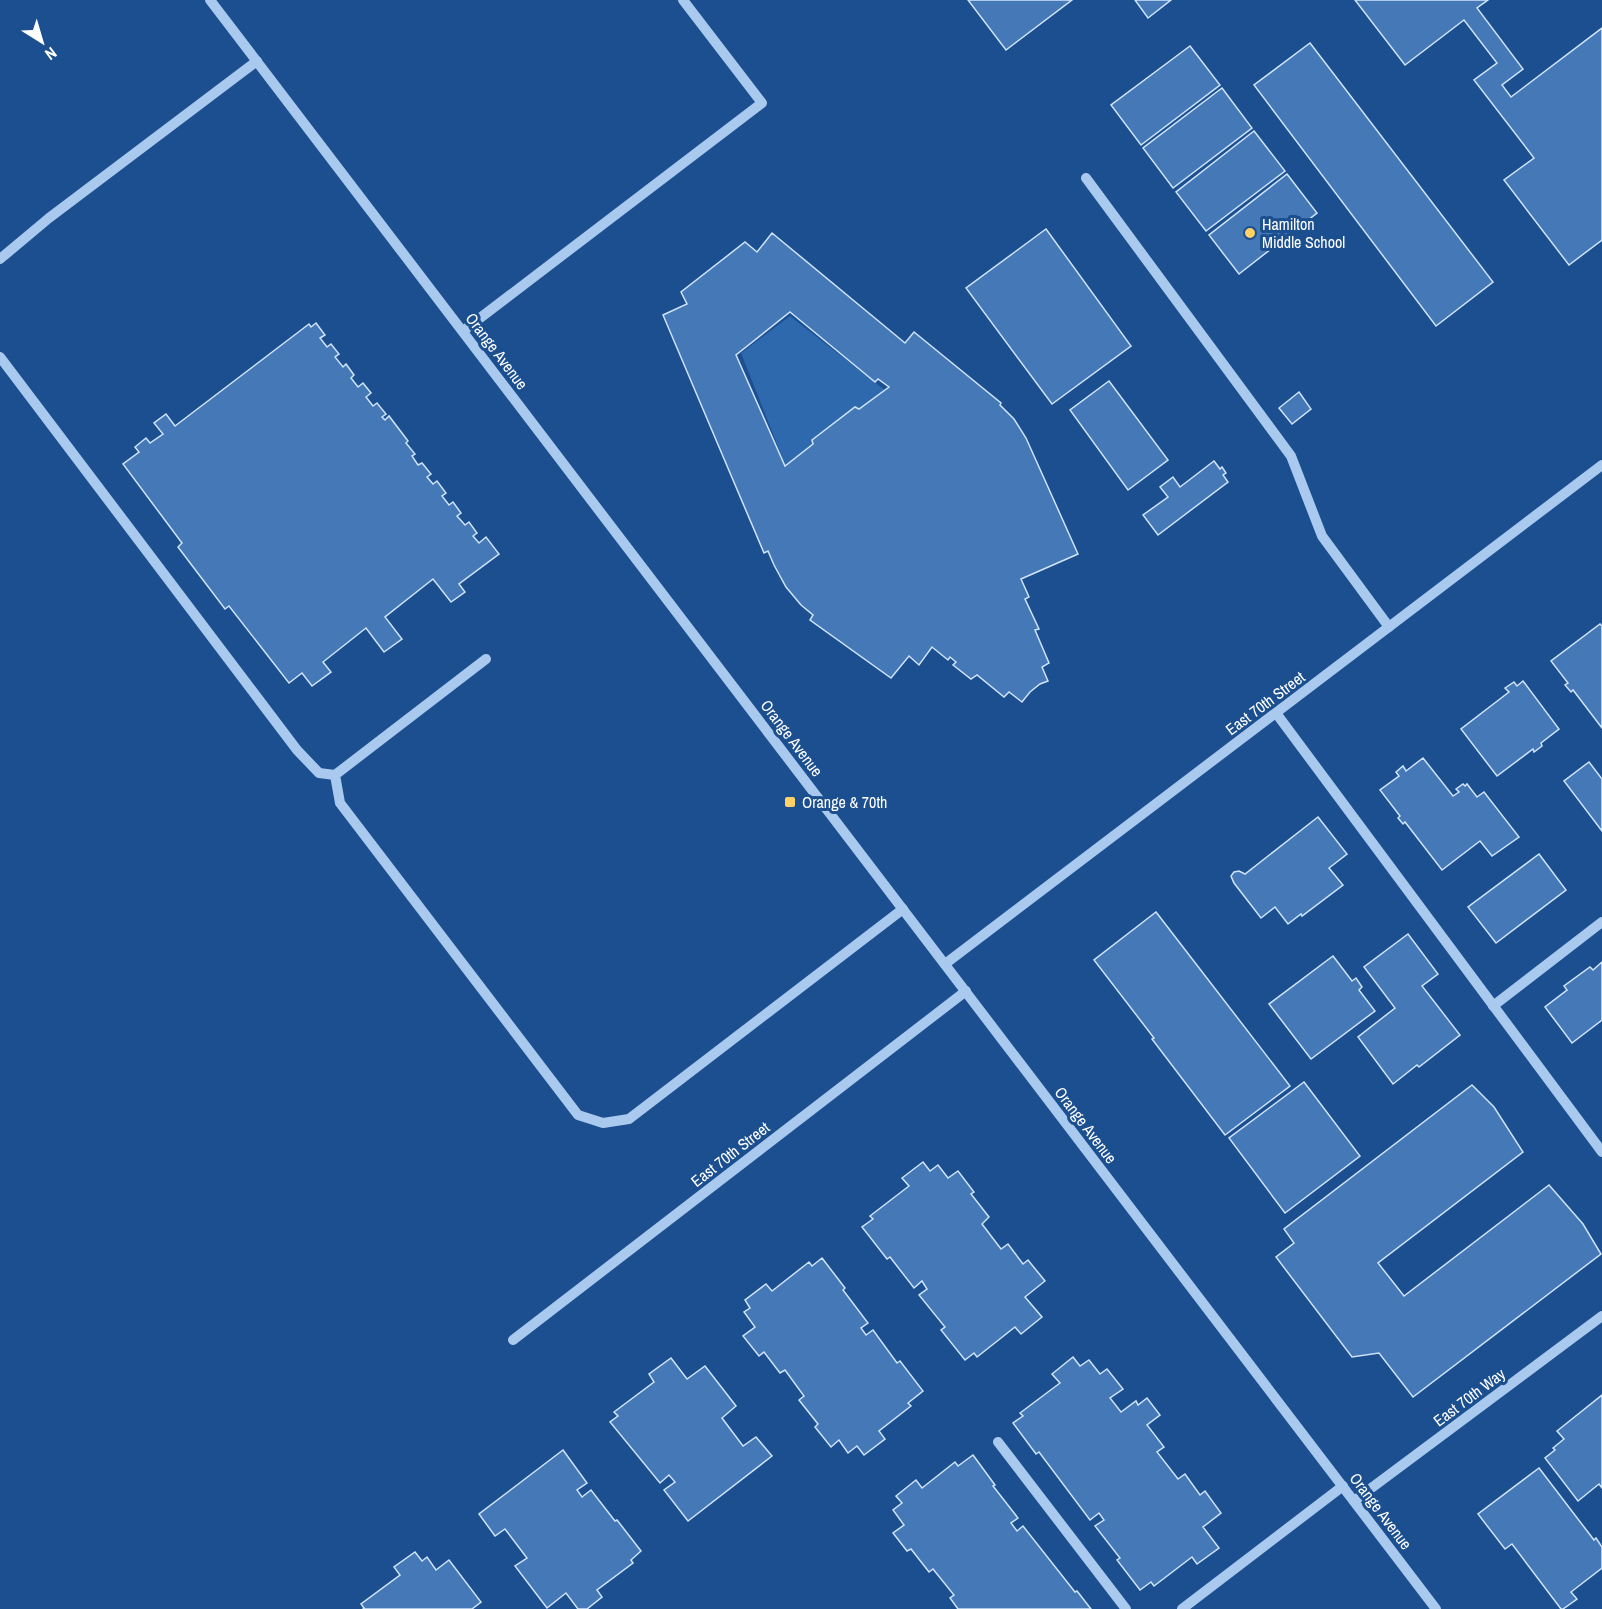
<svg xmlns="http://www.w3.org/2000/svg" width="1602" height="1609" font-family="'Archivo Narrow',sans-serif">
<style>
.green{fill:#2e69ad}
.building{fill:#4478b7;stroke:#cfe3fa;stroke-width:1.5;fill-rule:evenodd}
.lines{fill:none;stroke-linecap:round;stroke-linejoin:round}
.minor{stroke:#a9c9ee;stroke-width:10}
.poi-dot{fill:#ffd166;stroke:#1b4f8f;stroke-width:2}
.labels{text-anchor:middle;stroke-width:6;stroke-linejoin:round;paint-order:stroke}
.poi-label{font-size:16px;fill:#fff;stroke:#1b4f8f;text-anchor:start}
.street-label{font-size:16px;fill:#fff;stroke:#1b4f8f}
</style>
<rect width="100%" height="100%" fill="#1b4f8f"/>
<polygon class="green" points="790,316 890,394 788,472 741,353"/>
<g class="building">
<polygon points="968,0 1072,0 1006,50"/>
<polygon points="1135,0 1171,0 1148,18"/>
<polygon points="1355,0 1488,0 1477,8 1523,69 1502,85 1511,97 1602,28 1602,240 1569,265 1504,180 1534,158 1474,80 1497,63 1464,20 1405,65"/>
<polygon points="1310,43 1493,282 1436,326 1254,85"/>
<polygon points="1190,46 1220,85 1141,145 1111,105"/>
<polygon points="1222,88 1252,128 1173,188 1143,148"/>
<polygon points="1254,131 1285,171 1206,231 1176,192"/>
<polygon points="1287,174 1317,213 1239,274 1209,235"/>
<polygon points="1046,229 1131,346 1052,404 966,288"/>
<path d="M772,233L905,343L914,332L1001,403L1000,405L1014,419L1026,438L1078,554L1021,579L1029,597L1025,599L1039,629L1035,630L1049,663L1042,667L1048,681L1040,684L1030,692L1022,702L1009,692L1004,697L977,675L971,679L953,665L956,662L950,657L948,660L932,647L919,665L909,656L891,678L810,620L813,615L801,605L786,587L774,565L768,551L764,553L663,315L687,304L681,292L745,242L757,252ZM790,312L875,382L878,379L889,387L859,409L855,407L812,440L813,444L785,466L736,355Z"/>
<polygon points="316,323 325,335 320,338 327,347 331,344 339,354 335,357 343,367 346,364 354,375 351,378 358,387 363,383 371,393 366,397 373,406 377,403 386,414 382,417 385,420 389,416 408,441 406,443 415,454 412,456 418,465 422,463 431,474 427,477 433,484 437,481 446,493 442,496 449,505 453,502 461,513 457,516 465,525 469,522 477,533 473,536 479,543 486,537 499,554 459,584 465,592 451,602 433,579 385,617 402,639 384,652 366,628 323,662 331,672 312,686 302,673 289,683 229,606 225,609 178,547 182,543 123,464 139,452 135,447 146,438 150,443 163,434 154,423 166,414 175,426 309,324 311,327"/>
<polygon points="1109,381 1168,460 1128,490 1070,410"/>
<polygon points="1299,392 1311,409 1292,424 1279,408"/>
<polygon points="1214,461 1220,469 1222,467 1226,473 1223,475 1228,482 1158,535 1143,515 1168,497 1160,487 1173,477 1180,487"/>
<polygon points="1600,624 1602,626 1602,728 1573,690 1571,692 1565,685 1568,683 1551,661"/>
<polygon points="1523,681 1559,729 1541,743 1542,746 1534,752 1533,749 1497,776 1461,729 1509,692 1505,688 1514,682 1517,686"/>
<polygon points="1423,758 1453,796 1459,792 1456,789 1463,784 1465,786 1467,784 1477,797 1484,792 1519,837 1492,856 1480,841 1442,870 1405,822 1403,824 1398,818 1400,816 1380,790 1399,776 1396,772 1403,766 1406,771"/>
<polygon points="1589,762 1602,779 1602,831 1564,781"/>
<polygon points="1318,817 1347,854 1329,868 1343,885 1302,916 1301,914 1288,924 1275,907 1261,918 1234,883 1231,876 1234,872 1239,871 1245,874"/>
<polygon points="1539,854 1566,890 1496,943 1468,907"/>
<polygon points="1156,912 1290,1086 1225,1135 1152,1039 1154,1038 1094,960"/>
<polygon points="1408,934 1438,974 1422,986 1460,1035 1419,1067 1417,1065 1393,1084 1358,1037 1395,1008 1364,967"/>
<polygon points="1333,956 1352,981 1356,978 1362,987 1359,990 1375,1011 1311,1059 1269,1004"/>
<polygon points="1602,962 1602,1020 1572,1043 1545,1007 1567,990 1564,986 1590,967 1593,970"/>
<polygon points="1304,1082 1360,1156 1285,1213 1229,1138"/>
<polygon points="1472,1085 1494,1107 1523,1152 1378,1263 1404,1296 1549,1185 1583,1224 1601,1254 1413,1397 1379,1353 1352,1357 1276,1257 1294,1243 1284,1229"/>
<polygon points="923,1162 930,1171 938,1165 948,1178 958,1171 974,1192 971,1194 989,1217 982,1224 1001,1249 1008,1244 1023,1264 1028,1260 1045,1281 1025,1297 1042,1317 1021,1334 1015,1327 977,1357 974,1353 965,1360 941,1330 945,1327 919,1295 927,1289 922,1281 914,1288 890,1257 887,1259 862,1227 873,1219 870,1216 909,1186 902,1178"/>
<polygon points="822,1258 845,1288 843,1290 868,1323 861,1328 866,1335 873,1330 897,1363 900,1361 923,1391 908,1403 911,1406 879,1431 885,1439 864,1455 857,1446 848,1453 839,1440 831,1447 815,1427 818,1424 799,1400 804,1396 785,1370 780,1373 764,1352 759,1356 743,1336 755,1327 744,1312 750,1308 745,1300 766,1284 772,1291 809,1262 812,1266"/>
<polygon points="1073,1357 1080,1366 1089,1360 1100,1374 1107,1369 1123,1389 1110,1398 1121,1412 1136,1401 1138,1405 1147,1398 1160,1415 1147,1425 1164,1447 1157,1452 1178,1479 1185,1474 1200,1495 1205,1491 1221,1513 1203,1527 1219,1548 1197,1564 1192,1557 1154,1586 1151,1582 1140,1590 1117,1560 1120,1558 1095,1526 1104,1520 1099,1513 1090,1520 1039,1452 1036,1454 1013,1423 1023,1416 1020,1413 1060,1383 1052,1374"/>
<polygon points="671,1358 687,1379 705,1366 736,1406 722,1418 743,1446 756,1437 772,1456 688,1521 664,1490 675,1482 669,1475 660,1483 610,1422 618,1416 614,1412 654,1382 649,1374"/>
<polygon points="1602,1395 1602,1488 1599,1484 1578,1501 1545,1458 1555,1450 1553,1448 1564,1439 1557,1431"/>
<polygon points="563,1450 587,1483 577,1490 582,1497 591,1490 615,1521 617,1520 641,1551 631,1560 633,1563 597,1590 602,1597 587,1609 578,1609 566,1593 547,1608 515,1566 527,1558 505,1529 495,1536 479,1514"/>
<polygon points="973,1455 995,1485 993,1486 1018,1518 1011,1523 1017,1531 1023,1526 1075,1592 1077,1591 1091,1609 958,1609 950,1598 954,1595 933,1569 929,1572 911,1549 907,1551 893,1533 904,1525 893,1510 902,1503 896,1496 916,1480 922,1488 955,1462 958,1466"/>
<polygon points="1539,1468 1594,1540 1596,1538 1602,1547 1602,1568 1571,1592 1577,1599 1563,1609 1561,1609 1512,1544 1505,1549 1478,1514"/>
<polygon points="415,1552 422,1561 427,1557 436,1570 449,1560 481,1602 472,1609 363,1609 364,1608 361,1604 400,1575 394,1567"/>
</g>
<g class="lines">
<g class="minor">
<polyline points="210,0 1436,1609"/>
<polyline points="1086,178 1291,456 1322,536 1389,627"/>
<polyline points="0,259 49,218 257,61"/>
<polyline points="463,331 762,103 683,0"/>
<polyline points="0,357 297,750 319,773 335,775"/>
<polyline points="486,659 335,775 340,803 578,1115 603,1123 629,1119 903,909"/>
<polyline points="1276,713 1602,1152"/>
<polyline points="945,964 1602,465"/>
<polyline points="1493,1006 1602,922"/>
<polyline points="513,1340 966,991"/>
<polyline points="998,1442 1126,1609"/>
<polyline points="1354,1501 1602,1316"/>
<polyline points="1182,1609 1343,1486"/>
</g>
</g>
<g class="poi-dot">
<circle cx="1250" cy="233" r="6"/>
<rect x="784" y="796" width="12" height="12" rx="3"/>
</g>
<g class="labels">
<g class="poi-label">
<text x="1262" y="230">Hamilton<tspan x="1262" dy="18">Middle School</tspan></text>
<text x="802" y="808">Orange &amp; 70th</text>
</g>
<g class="street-label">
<text transform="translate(497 351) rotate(53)" y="6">Orange Avenue</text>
<text transform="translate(1265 703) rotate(-37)" y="6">East 70th Street</text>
<text transform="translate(792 738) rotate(53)" y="6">Orange Avenue</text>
<text transform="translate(1086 1125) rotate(53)" y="6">Orange Avenue</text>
<text transform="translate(730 1154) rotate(-38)" y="6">East 70th Street</text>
<text transform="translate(1469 1397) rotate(-37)" y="6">East 70th Way</text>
<text transform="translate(1381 1511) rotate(53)" y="6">Orange Avenue</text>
</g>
</g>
<g transform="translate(42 42) rotate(143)" stroke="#1b4f8f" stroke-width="4.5" paint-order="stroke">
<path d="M0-4.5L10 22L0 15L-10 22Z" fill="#ffffff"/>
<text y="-9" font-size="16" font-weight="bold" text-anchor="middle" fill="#ffffff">N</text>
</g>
</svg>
